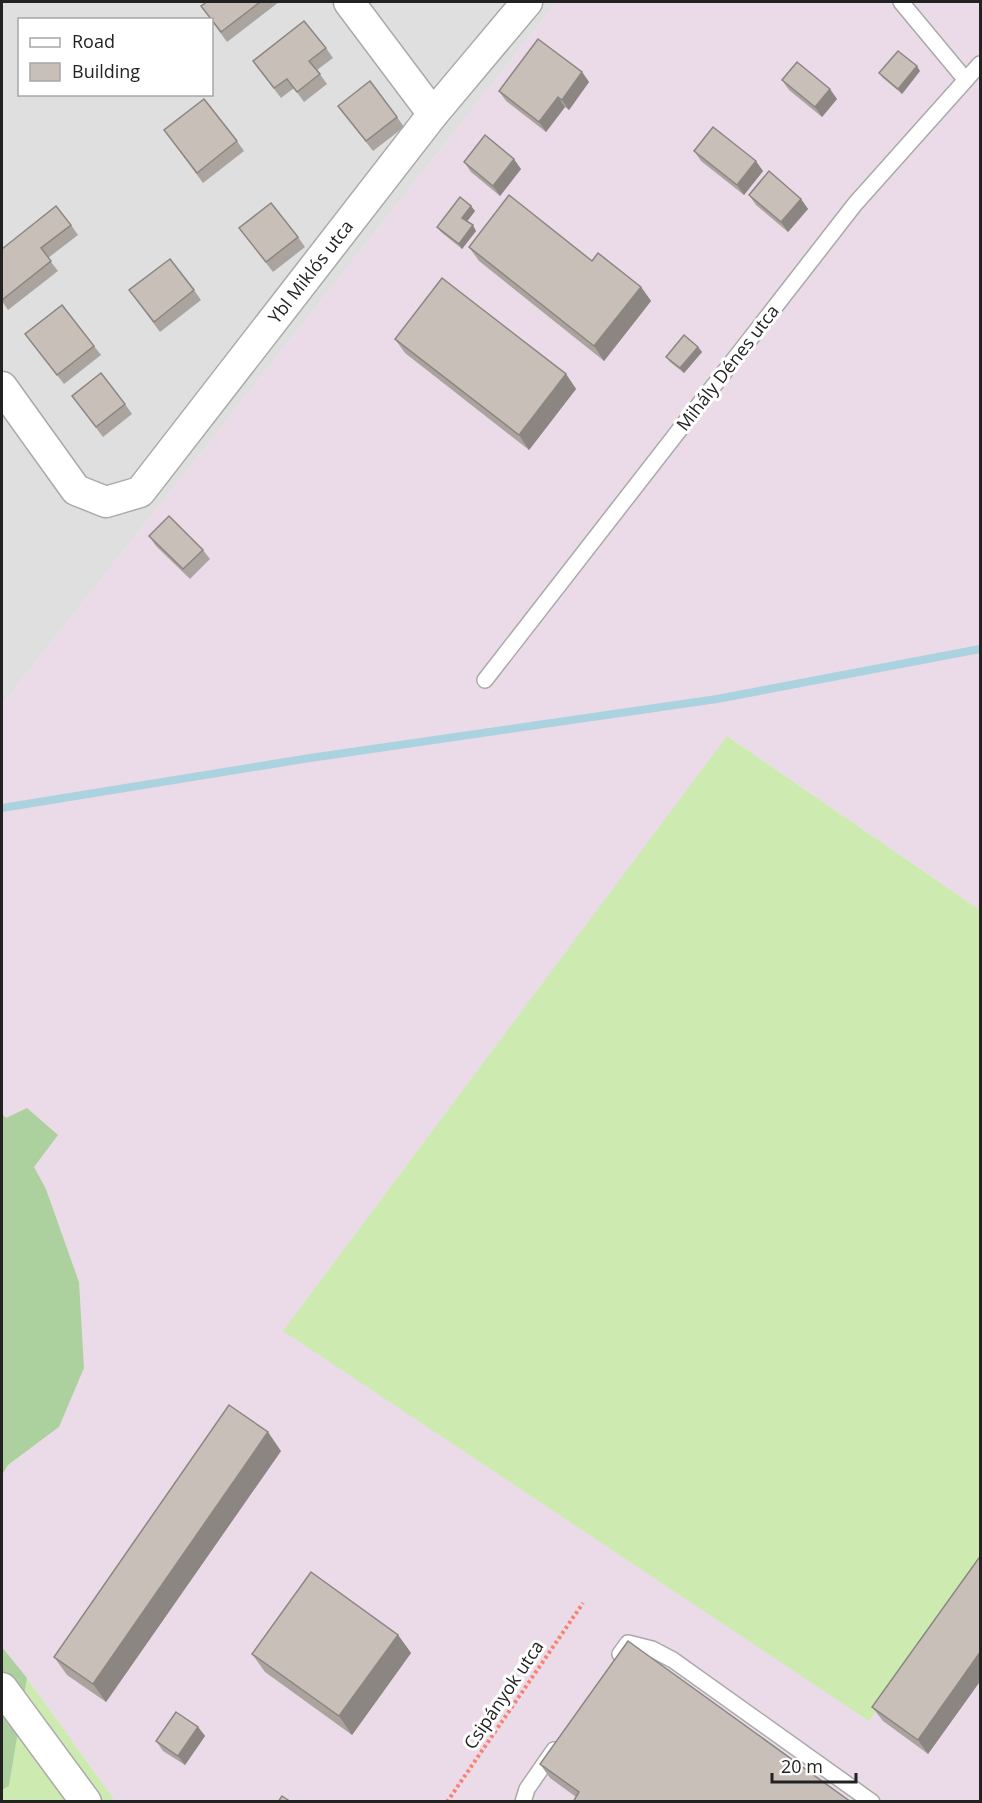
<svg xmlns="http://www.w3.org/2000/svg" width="982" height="1803" font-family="'Open Sans',sans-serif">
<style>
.residential{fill:#e0dfdf;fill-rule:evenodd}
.industrial{fill:#ebdbe8}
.grass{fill:#cdebb0}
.forest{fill:#add19e}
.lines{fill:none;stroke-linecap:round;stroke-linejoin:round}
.stream{stroke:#aad3df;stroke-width:8}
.lane-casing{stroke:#a9a9a9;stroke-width:18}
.street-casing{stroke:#a9a9a9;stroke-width:33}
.path{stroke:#fa8072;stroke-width:4;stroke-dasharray:3 3;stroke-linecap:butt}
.lane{stroke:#fff;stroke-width:15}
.street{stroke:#fff;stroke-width:30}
.wall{fill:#aba49e}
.shaded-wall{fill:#8b8681}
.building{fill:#c7bfb8;stroke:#8b8681;stroke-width:1.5}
.labels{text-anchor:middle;stroke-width:6;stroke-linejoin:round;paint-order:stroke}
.street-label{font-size:18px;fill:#222;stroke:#fff}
</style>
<rect width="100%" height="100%" fill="#f2efe9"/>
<path class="residential" d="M2,2H557L2,705ZM20,20H212V94H20Z"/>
<polygon class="industrial" points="557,2 980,2 980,910 727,736 869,1721 980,1564 980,1801 115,1801 27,1678 2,1647 2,1475 8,1465 59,1427 79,1282 46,1189 2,1114 2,705"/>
<g class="grass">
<polygon points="727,736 980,910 980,1564 869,1721 283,1331"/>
<polygon points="27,1678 115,1801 2,1801 2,1790 9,1786"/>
</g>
<g class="forest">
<polygon points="27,1108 58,1135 34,1167 46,1189 79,1282 84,1368 59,1427 8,1465 2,1475 2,1114 6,1118"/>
<polygon points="2,1647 27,1678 9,1786 2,1790"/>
</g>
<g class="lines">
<polyline class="stream" points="2,808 310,758 717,699 980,649"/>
<defs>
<g id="lane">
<polyline points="901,2 965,79"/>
<polyline points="485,680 855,204 980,64"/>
<polyline points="620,1654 628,1643 652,1649 673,1660 872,1802"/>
<polyline points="523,1802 527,1789 554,1750"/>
</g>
<g id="street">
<polyline points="349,2 433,114"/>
<polyline points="2,387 76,490 106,502 140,492 433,114 527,2"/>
<polyline points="2,1688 86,1802"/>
</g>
</defs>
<use href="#lane" class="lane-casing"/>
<use href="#street" class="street-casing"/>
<polyline class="path" points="447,1802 583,1603"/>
<use href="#lane" class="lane"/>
<use href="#street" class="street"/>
</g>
<g class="wall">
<polygon points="207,2 279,2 227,42 201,6"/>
<polygon points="326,48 333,58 317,70 327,84 304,102 294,88 281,98 253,61"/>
<polygon points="920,71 902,94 883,78 879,73"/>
<polygon points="582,72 589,82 569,110 565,107 546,132 506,101 499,91"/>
<polygon points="782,80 837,99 822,117 789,90"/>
<polygon points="338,106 397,117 404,127 373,151"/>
<polygon points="164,130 237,141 244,151 203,183"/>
<polygon points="694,151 763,171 744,195 701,161"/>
<polygon points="464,162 521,169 500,196 471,172"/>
<polygon points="749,195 801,199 808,209 788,232 756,205"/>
<polygon points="471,206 475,211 467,221 476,231 462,249 441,232 437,227"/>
<polygon points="71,225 78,235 48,258 58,271 8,310 2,301 2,249"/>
<polygon points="239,228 298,237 305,247 273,272"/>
<polygon points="469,247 592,261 641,287 651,301 604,361 479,261"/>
<polygon points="129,290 194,290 201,300 160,332"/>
<polygon points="25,334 94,346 101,355 64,384"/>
<polygon points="395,339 566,374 576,389 529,450 405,353"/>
<polygon points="698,347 702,352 684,373 670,362 666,357"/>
<polygon points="72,396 125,404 132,414 103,437"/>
<polygon points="149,536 203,550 210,559 190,579 156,546"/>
<polygon points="281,1451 106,1702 67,1675 54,1657"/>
<polygon points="981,1555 981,1680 928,1754 883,1721 872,1707"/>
<polygon points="398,1635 411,1653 352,1735 265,1672 252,1654"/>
<polygon points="198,1727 205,1736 185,1765 163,1751 156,1741"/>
<polygon points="540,1764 851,1802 576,1797 550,1778"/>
</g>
<g class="shaded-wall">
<polygon points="917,66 920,71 902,94 898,89"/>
<polygon points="582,72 589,82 569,110 562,100"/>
<polygon points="830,89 837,99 822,117 815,107"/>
<polygon points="558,97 565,107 546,132 539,122"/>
<polygon points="514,159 521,169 500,196 493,186"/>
<polygon points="756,161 763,171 744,195 737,185"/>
<polygon points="801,199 808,209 788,232 781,222"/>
<polygon points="471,206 475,211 466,223 462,218"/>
<polygon points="473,225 476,231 462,249 459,244"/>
<polygon points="641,287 651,301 604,361 594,346"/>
<polygon points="698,347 702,352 684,373 680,368"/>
<polygon points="566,374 576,389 529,450 519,435"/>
<polygon points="268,1432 281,1451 106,1702 93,1684"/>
<polygon points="398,1635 411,1653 352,1735 339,1716"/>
<polygon points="981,1651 981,1680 928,1754 918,1740"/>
<polygon points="198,1727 205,1736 185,1765 178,1756"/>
</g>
<g class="building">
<polygon points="207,2 260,2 221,32 201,6"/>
<polygon points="304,21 326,48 309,61 320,74 297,92 287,79 274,88 253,61"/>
<polygon points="538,39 582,72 562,100 558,97 539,122 499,91"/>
<polygon points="898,51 917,66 898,89 879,73"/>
<polygon points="797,62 830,89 815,107 782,80"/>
<polygon points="370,81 397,117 366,141 338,106"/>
<polygon points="204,99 237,141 197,173 164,130"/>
<polygon points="713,127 756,161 737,185 694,151"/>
<polygon points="485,135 514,159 493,186 464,162"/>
<polygon points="769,171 801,199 781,222 749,195"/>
<polygon points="509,195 592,261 598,253 641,287 594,346 469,247"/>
<polygon points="460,197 471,206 462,218 473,225 459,244 437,227"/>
<polygon points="271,203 298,237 266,262 239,228"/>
<polygon points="56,206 71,225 41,248 51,261 2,300 2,249"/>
<polygon points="170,259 194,290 154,322 129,290"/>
<polygon points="442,278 566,374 519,435 395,339"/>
<polygon points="62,305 94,346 57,375 25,334"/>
<polygon points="684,335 698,347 680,368 666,357"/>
<polygon points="101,373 125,404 96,427 72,396"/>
<polygon points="169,516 203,550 183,569 149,536"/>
<polygon points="229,1405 268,1432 93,1684 54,1657"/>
<polygon points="981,1555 981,1651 918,1740 872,1707"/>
<polygon points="311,1572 398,1635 339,1716 252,1654"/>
<polygon points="628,1641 851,1802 573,1802 579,1792 540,1764"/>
<polygon points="176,1712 198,1727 178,1756 156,1741"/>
<polygon points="282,1796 291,1802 278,1802"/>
</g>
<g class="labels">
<g class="street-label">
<text transform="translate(311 272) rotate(-52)" y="6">Ybl Miklós utca</text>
<text transform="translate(728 368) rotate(-52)" y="6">Mihály Dénes utca</text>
<text transform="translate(504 1695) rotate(-56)" y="6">Csipányok utca</text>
</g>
</g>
<rect width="982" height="1803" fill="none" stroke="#222222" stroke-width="6"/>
<rect x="18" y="18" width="195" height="78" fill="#ffffff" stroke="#a7a7a7" stroke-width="1.5"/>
<rect x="30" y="38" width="30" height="9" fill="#ffffff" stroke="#a7a7a7" stroke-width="1.5"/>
<text x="72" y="48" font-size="18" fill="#222222">Road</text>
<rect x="30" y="63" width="30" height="18" fill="#c7bfb8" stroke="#a7a7a7" stroke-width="1.5"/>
<text x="72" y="78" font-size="18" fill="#222222">Building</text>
<path d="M772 1773v9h84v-9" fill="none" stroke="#222222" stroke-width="3"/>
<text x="781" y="1773" font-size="18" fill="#222222" stroke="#ffffff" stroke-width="4.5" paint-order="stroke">20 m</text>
</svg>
